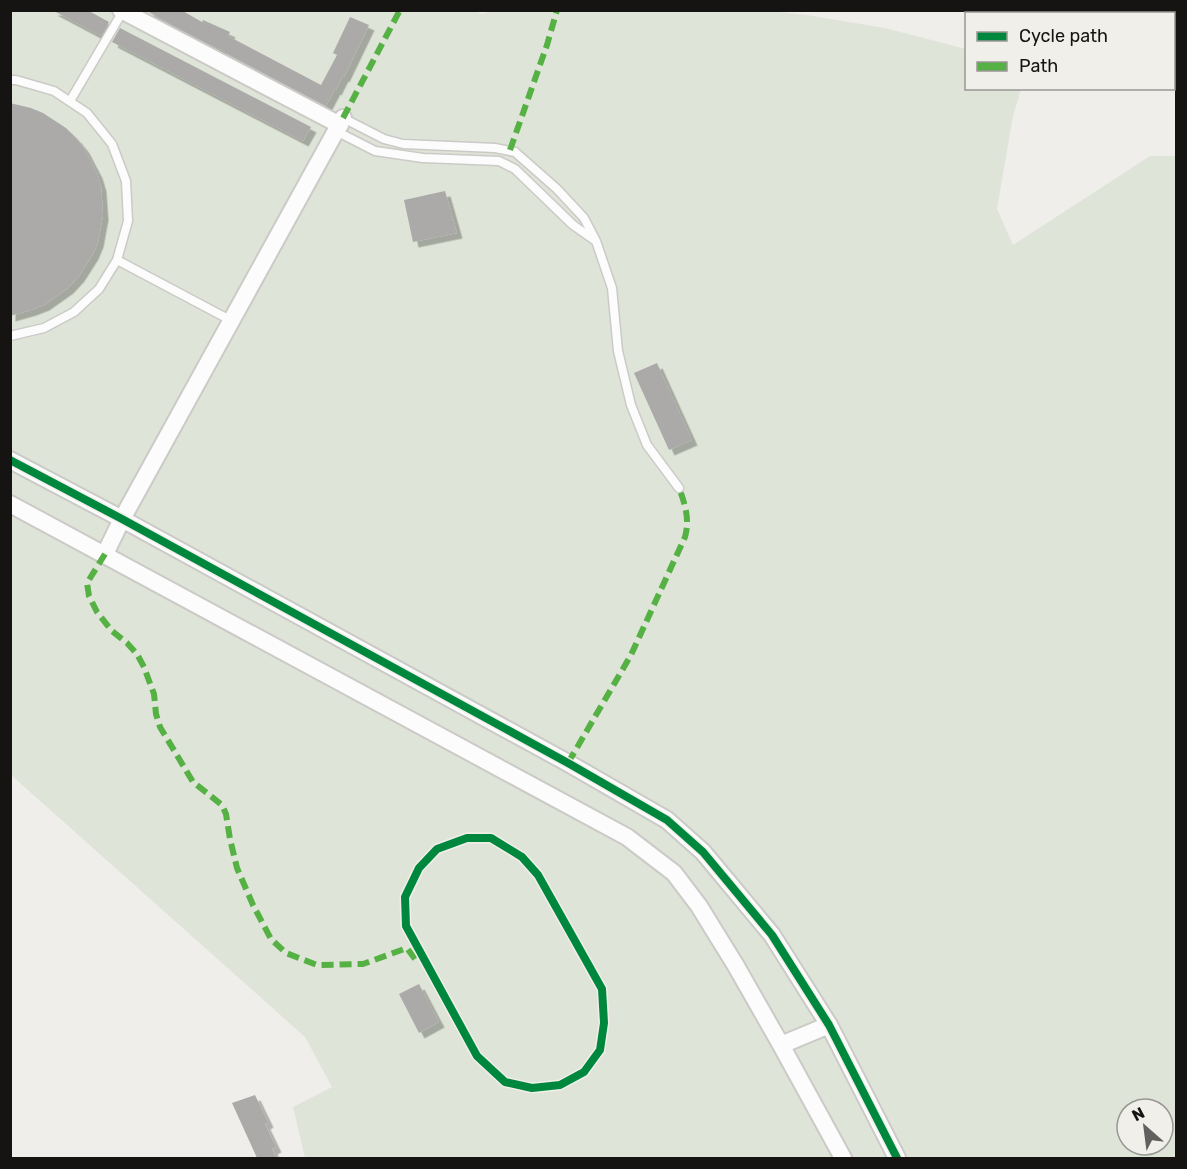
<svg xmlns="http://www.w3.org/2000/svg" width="1187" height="1169" font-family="Rubik,sans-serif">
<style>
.green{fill:#dee4d7;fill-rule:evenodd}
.building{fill:#abaaa8;filter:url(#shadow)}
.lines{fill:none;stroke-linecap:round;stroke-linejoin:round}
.lane-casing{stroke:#cbcac7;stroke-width:11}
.street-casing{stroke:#cbcac7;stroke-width:20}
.lane{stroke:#fdfcfc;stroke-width:8}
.street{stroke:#fdfcfc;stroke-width:16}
.quiet{stroke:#55b144;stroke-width:6;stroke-dasharray:12 6;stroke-linecap:butt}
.cycleway-casing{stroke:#f1efea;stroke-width:11}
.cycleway{stroke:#00873e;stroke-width:8}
</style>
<defs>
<filter id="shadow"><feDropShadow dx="5.5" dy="5.5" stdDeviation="0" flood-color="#0004"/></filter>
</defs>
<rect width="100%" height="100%" fill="#f0eeeb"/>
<path class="green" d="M472,10L482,14L497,10H759L807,15L885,28L966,49V88L1021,89L1013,116L997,209L1013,245L1150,156H1176V1158H305L293,1107L332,1087L305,1037L11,775V11ZM1127,1109H1163V1145H1127Z"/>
<g class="building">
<polygon points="52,10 87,10 109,22 101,36"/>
<polygon points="145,10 181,10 202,22 203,20 230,32 228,36 321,85 337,55 333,53 350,17 369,25 344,77 343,76 336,90 335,89 326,106 226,53 226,52 206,43"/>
<polygon points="120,28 311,127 303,141 112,42"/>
<polygon points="10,103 31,108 43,113 66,128 77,139 84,148 97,173 101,186 103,215 98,242 93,254 79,276 68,288 44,305 31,310 10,316"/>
<polygon points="445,191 457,233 413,242 404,200"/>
<polygon points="657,363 692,440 669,450 634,373"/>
<polygon points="419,984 439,1022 419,1033 399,994"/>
<polygon points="255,1095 268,1122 265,1124 276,1147 272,1149 276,1158 257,1158 232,1103"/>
</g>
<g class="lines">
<defs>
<g id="lane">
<polyline points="10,80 16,80 54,91 87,113 112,144 126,181 128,221 117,260 99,289 74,312 44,328 10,336"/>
<polyline points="70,101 123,11"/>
<polyline points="343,118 384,139 403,144 495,148 515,152 557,189 584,218 596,241 612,288 618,351 631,405 647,445 679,488"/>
<polyline points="336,131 375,151 423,158 499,161 515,169 573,225 593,239"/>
<polyline points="117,260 232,321"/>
</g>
<g id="street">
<polyline points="121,10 340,125"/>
<polyline points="10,460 122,519 568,763 667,820 703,852 772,935 829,1025 897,1158"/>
<polyline points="10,504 627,837 674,873 699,906 736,966 781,1045 843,1158"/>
<polyline points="105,554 122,519 343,118"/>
<polyline points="781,1045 829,1025"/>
</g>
</defs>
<use href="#lane" class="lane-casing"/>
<use href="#street" class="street-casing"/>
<use href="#lane" class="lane"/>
<use href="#street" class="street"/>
<g class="quiet">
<polyline points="343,118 400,10"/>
<polyline points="510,150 547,45 557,10"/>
<polyline points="105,554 87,583 89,596 97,612 112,631 127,643 137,654 144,667 154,694 156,714 160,727 193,782 222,805 226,814 230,839 237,868 253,905 271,939 286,953 317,965 363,964 407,948 415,959"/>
<path d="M568,763L631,655L685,537C690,519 685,504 679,488"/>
</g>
<defs>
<g id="cycleway">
<polyline points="10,460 122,519 568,763 667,820 703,852 772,935 829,1025 897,1158"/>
<polygon points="467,838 491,838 522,857 538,875 602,989 604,1023 600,1050 584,1072 560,1085 532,1088 505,1082 477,1056 406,926 405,897 419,868 437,849"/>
</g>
</defs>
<use href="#cycleway" class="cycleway-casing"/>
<use href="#cycleway" class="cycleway"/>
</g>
<rect width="1187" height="1169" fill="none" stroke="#151412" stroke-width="24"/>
<rect x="965" y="12" width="210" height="78" fill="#f1efea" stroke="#999794" stroke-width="1.5"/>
<rect x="977" y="32" width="30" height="9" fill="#00873e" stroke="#999794" stroke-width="1.5"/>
<text x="1019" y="42" font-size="18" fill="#151412">Cycle path</text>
<rect x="977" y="62" width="30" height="9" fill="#55b144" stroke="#999794" stroke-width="1.5"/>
<text x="1019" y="72" font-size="18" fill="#151412">Path</text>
<g transform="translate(1145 1127) rotate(332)"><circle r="28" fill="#f1efea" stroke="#999794" stroke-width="1.5"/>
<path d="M0-4.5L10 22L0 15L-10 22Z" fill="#62605e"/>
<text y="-9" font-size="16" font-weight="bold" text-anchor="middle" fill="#151412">N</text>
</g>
</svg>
